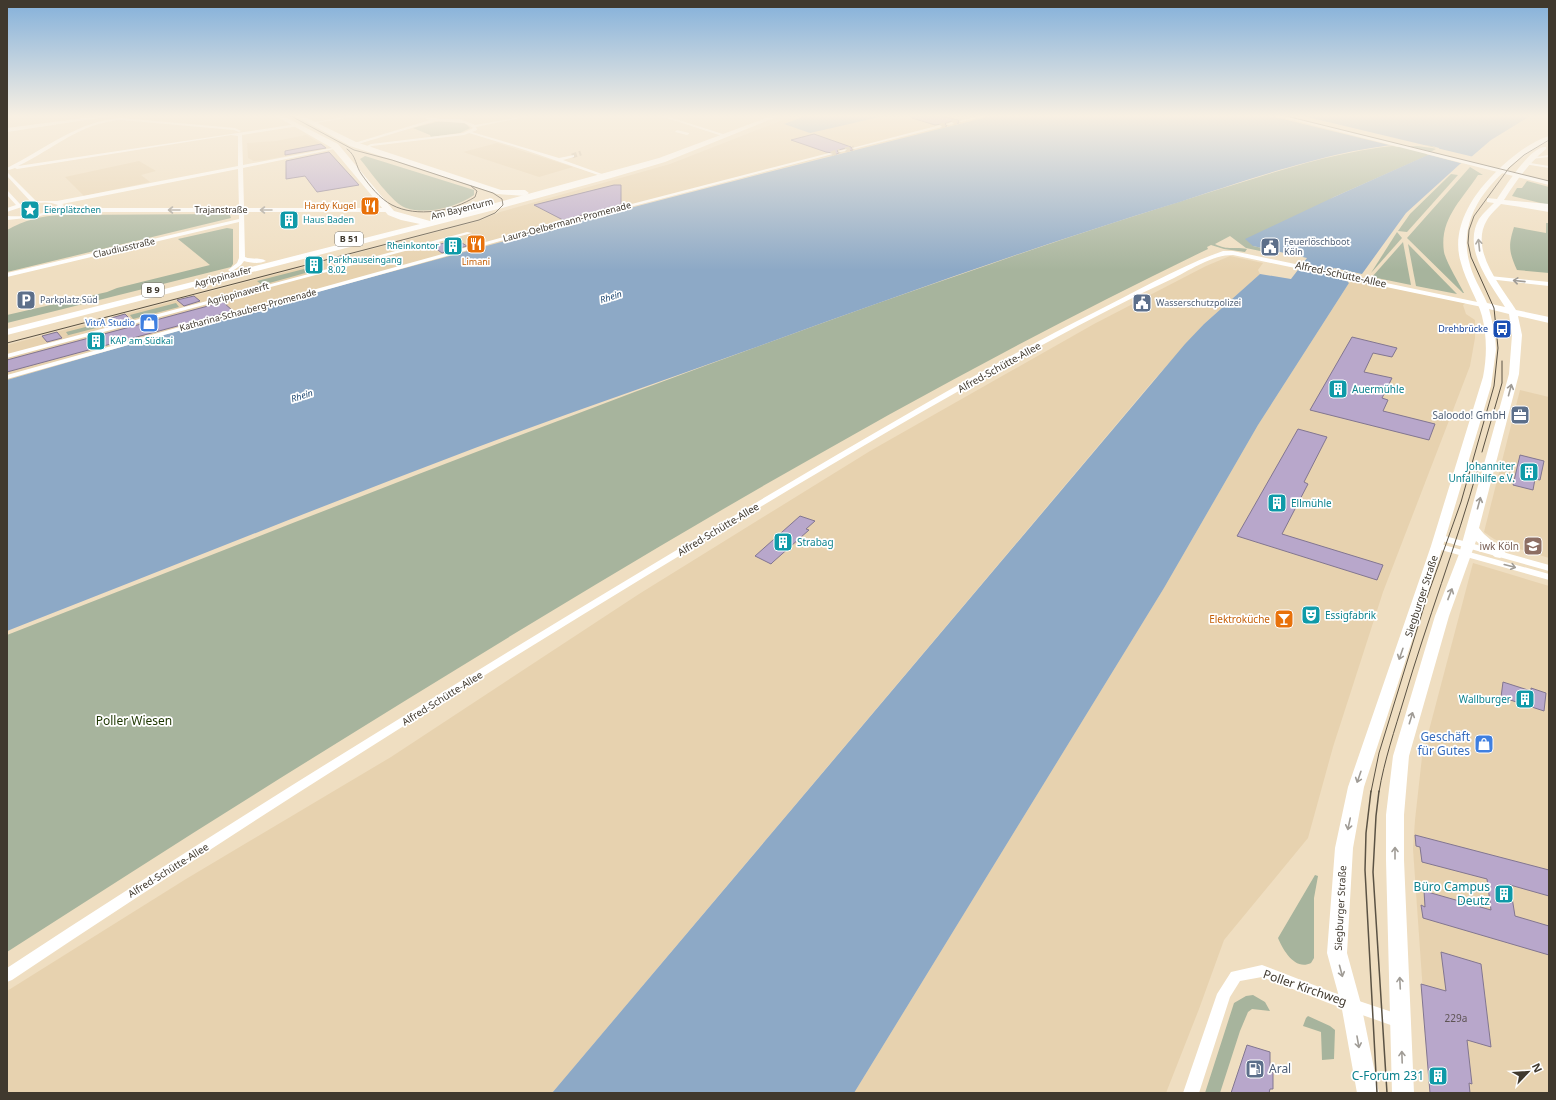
<svg xmlns="http://www.w3.org/2000/svg" width="1556" height="1100" font-family="'Noto Sans',sans-serif">
<style>
.built{fill:#e7d2af}
.green{fill:#a7b49d}
.water{fill:#8da9c6}
.pier{fill:#efdec1}
.building{fill:#b8a7cb;stroke:#827690}
.lines{fill:none;stroke-linecap:round;stroke-linejoin:round}
.street-tunnel{stroke:#ccbda4;stroke-width:5;stroke-dasharray:5 2.5;stroke-linecap:butt}
.street{fill:#fff;fill-rule:evenodd}
.secondary{fill:#fff;fill-rule:evenodd}
.primary{fill:#fff;fill-rule:evenodd}
.tram-far1{stroke:#5a5244;stroke-width:1}
.tram{stroke:#5a5244;stroke-width:1.5}
.oneway{stroke:#a09c96}
.labels{text-anchor:middle;stroke-width:3.5;stroke-linejoin:round;paint-order:stroke}
.far-food-label{font-size:9px;fill:#c56008;stroke:#fff;text-anchor:end}
.far-street-label{font-size:9px;fill:#40392e;stroke:#fff}
.far-culture-label{font-size:9px;fill:#0d838f;stroke:#fff;text-anchor:start}
.shield{fill:#fff;stroke:#79746d;stroke-width:1}
.shield-label{font-size:9px;font-weight:bold;fill:#40392e}
.far-service-label{font-size:9px;fill:#4e5e75;stroke:#fff;text-anchor:start}
.far-water-label{font-size:9px;font-style:italic;fill:#1e4770;stroke:#fff}
.far-shop-label{font-size:9px;fill:#366cbe;stroke:#fff;text-anchor:end}
.far-transit-label{font-size:9px;fill:#164399;stroke:#fff;text-anchor:end}
.street-label{font-size:10px;fill:#40392e;stroke:#fff}
.culture-label{font-size:10px;fill:#0d838f;stroke:#fff;text-anchor:start}
.service-label{font-size:10px;fill:#4e5e75;stroke:#fff;text-anchor:end}
.education-label{font-size:10px;fill:#785e54;stroke:#fff;text-anchor:end}
.food-label{font-size:10px;fill:#c56008;stroke:#fff;text-anchor:end}
.near-number-label{font-size:10px;fill:#5e5455}
.near-park-label{font-size:12px;fill:#1d3601;stroke:#fff}
.near-shop-label{font-size:12px;fill:#366cbe;stroke:#fff;text-anchor:end}
.near-culture-label{font-size:12px;fill:#0d838f;stroke:#fff;text-anchor:end}
.near-street-label{font-size:12px;fill:#40392e;stroke:#fff}
.near-service-label{font-size:12px;fill:#4e5e75;stroke:#fff;text-anchor:start}
</style>
<rect width="100%" height="100%" fill="#efdec1"/>
<g class="built">
<polygon points="793,116 991,116 714,185 168,333 7,380 7,345 479,221 500,212 670,164"/>
<polygon points="306,135 328,148 265,160 254,161 248,158 247,143 276,141"/>
<polygon points="497,143 573,167 539,177 463,152"/>
<polygon points="139,161 156,171 141,175 150,182 84,196 65,177"/>
<polygon points="1230,256 1263,263 1258,270 1260,274 1204,324 1152,382 552,1093 7,1093 7,991 186,879 391,757 639,594 870,451 1094,324 1206,266"/>
<polygon points="1360,281 1466,303 1463,305 1466,314 1475,320 1475,338 1470,366 1383,592 1333,747 1308,838 1224,940 1199,1009 1166,1093 854,1093 1164,588 1258,425 1349,283"/>
<polygon points="1520,390 1549,397 1549,558 1510,546 1494,539 1484,532"/>
<polygon points="1473,563 1549,586 1549,1093 1430,1093 1413,849 1415,820 1422,757"/>
</g>
<g class="green">
<polygon points="449,121 465,123 470,128 460,133 431,137 430,135 413,128 436,122"/>
<path d="M1417,144L1432,146L1440,150L1334,197L1253,246L1276,251L1274,254L1246,248L1230,236L1215,244C1228,251 1234,246 1247,249L1245,252L1224,249L1211,245L1207,247L1208,249C998,350 795,465 595,585C397,704 201,827 7,952V635C334,507 660,377 991,264C1067,237 1144,213 1220,189C1285,169 1349,147 1417,144Z"/>
<path d="M365,156L474,190V195C457,207 427,215 406,208C392,203 370,171 360,159Z"/>
<path d="M1470,167L1483,175H1478C1462,200 1439,219 1444,252C1446,262 1459,283 1464,293H1463L1407,238L1463,175H1465H1463Z"/>
<polygon points="1451,174 1458,175 1407,232 1398,231 1410,214"/>
<polygon points="1527,181 1549,187 1549,205 1512,196 1517,188 1522,188"/>
<path d="M224,214L230,215L231,218L7,272V230C25,220 41,216 62,215Z"/>
<path d="M1546,223H1549V273L1517,270C1509,252 1508,246 1514,227L1546,233Z"/>
<polygon points="227,228 233,229 233,264 231,267 7,323 7,315 107,292 117,288 210,265 178,239"/>
<polygon points="1397,232 1402,238 1371,273"/>
<polygon points="1403,242 1411,285 1372,277"/>
<polygon points="1408,244 1457,294 1416,286"/>
<polygon points="304,269 309,272 262,285 257,281"/>
<polygon points="176,303 179,307 133,319 130,315"/>
<polygon points="105,322 108,325 112,324 65,336 68,335 66,332"/>
<path d="M1315,875L1318,876L1314,898V958L1311,963C1295,971 1283,950 1278,938Z"/>
<polygon points="1253,995 1265,1002 1270,1011 1252,1009 1248,1012 1240,1031 1220,1093 1205,1093 1234,1003 1246,996"/>
<polygon points="1308,1016 1330,1026 1335,1030 1334,1059 1322,1060 1321,1032 1303,1026 1306,1018"/>
</g>
<g class="water">
<polygon points="805,116 884,116 810,133 784,124"/>
<path d="M991,116H1530L1491,140L1470,158L1460,164L1406,213L1362,274L1334,268L1330,276L1345,279L1349,283L1258,425L1164,588L854,1093H552L1185,344L1204,324L1260,274L1291,279L1307,258L1253,246L1245,239L1334,197L1439,150V148C1384,129 1231,186 1173,204C1030,248 889,299 748,350C657,383 566,414 475,448C319,507 163,570 7,631V380C333,285 661,198 991,116Z"/>
</g>
<polygon class="pier" points="1271,116 1303,116 1474,157 1464,164 1426,154 1436,149 1432,148 1417,146 1397,147"/>
<g class="building">
<polygon points="912,116 941,116 958,120 959,123 955,124 952,121 946,123 945,124 947,126 943,127 941,124 935,125 912,118"/>
<polygon points="814,134 851,147 853,150 847,151 848,149 847,148 838,150 837,151 839,153 834,155 833,153 826,152 791,140"/>
<polygon points="321,144 326,148 285,155 285,151"/>
<polygon points="329,152 359,185 317,192 305,176 286,179 286,161"/>
<polygon points="614,185 621,185 621,205 563,220 534,205"/>
<polygon points="457,240 467,246 442,253 432,246"/>
<polygon points="194,296 200,301 184,306 177,300"/>
<polygon points="223,302 233,311 7,372 7,360"/>
<polygon points="125,314 131,320 115,324 111,318"/>
<polygon points="57,332 62,338 47,342 42,336"/>
<polygon points="1352,337 1397,348 1392,357 1373,353 1364,372 1392,378 1382,398 1388,400 1383,411 1435,424 1429,440 1310,410"/>
<polygon points="1298,429 1327,437 1304,482 1308,484 1282,534 1383,565 1377,580 1237,536"/>
<polygon points="1520,455 1544,461 1540,480 1535,479 1533,490 1513,485"/>
<polygon points="800,516 815,521 806,529 809,530 773,562 771,564 755,556"/>
<polygon points="1503,682 1531,691 1531,688 1546,693 1544,711 1501,697"/>
<polygon points="1415,835 1549,870 1549,896 1510,885 1515,916 1549,926 1549,955 1423,918 1421,905 1425,907 1424,891 1491,910 1487,879 1422,862 1420,847 1416,846"/>
<polygon points="1441,952 1481,964 1491,1047 1467,1040 1472,1084 1469,1083 1470,1093 1430,1093 1421,984 1446,991"/>
<polygon points="1247,1045 1270,1052 1270,1070 1273,1073 1273,1089 1270,1089 1269,1093 1231,1093"/>
</g>
<g class="lines">
<g class="street-tunnel">
<polyline points="952,123 961,121"/>
<polyline points="940,126 948,124"/>
<polyline points="845,150 854,148"/>
<polyline points="831,154 840,151"/>
<polyline points="572,156 581,153"/>
</g>
<g class="street">
<polygon points="86,116 90,116 83,120 81,120 81,118"/>
<polygon points="350,116 357,116 311,124 309,123"/>
<polygon points="420,116 425,116 440,119 460,119 475,125 527,116 525,117 476,127 477,130 472,132 559,158 574,155 574,157 563,160 602,174 598,175 525,150 469,133 464,135 372,146 365,149 363,148 371,144 463,133 473,128 472,127 464,123 435,121 355,145 351,144 430,120"/>
<polygon points="661,116 666,116 726,135 722,136"/>
<polygon points="980,116 985,116 961,122 959,121"/>
<path d="M121,118L235,128L241,131L239,132L234,130L121,120C79,123 54,149 18,166L297,124L299,126L242,135L243,165L337,147L339,148L243,168L244,208H389L392,210L389,212H244L245,257C252,260 260,257 266,261C260,264 250,263 244,261L241,265L231,272L228,270L237,263L239,258V222L7,277V273L239,219V212H55L36,217L7,220V216C23,217 45,216 58,205C42,198 22,207 7,212V208L16,205L7,195V190L20,204L31,202L7,176V172L36,201H57L238,166V136L231,135L17,169L15,168L9,170H7V168C46,149 77,121 121,118ZM238,169L239,208H60L64,205L62,204Z"/>
<polygon points="952,122 954,124 948,125 946,124"/>
<polygon points="940,125 942,127 854,149 852,148"/>
<polygon points="677,130 689,133 689,134 687,135 675,132"/>
<polygon points="847,149 845,151 840,152 838,151"/>
<polygon points="829,153 833,154 504,240 7,379 7,375 500,238"/>
<polygon points="1549,155 1549,157 1531,159 1529,158"/>
<polygon points="1524,162 1549,166 1549,168 1524,164"/>
<polygon points="1522,204 1549,208 1549,212 1520,207 1520,205"/>
<polygon points="467,232 472,233 7,358 7,354"/>
<path d="M1223,251H1233L1482,303L1485,305L1482,307L1233,255C1212,255 1192,269 1174,278C1131,298 1088,320 1046,343C912,415 781,494 651,573C435,704 222,840 12,980L7,982V968C260,802 518,644 779,489C883,428 987,366 1095,312C1135,292 1180,266 1223,251Z"/>
<polygon points="1490,276 1549,282 1549,286 1488,279 1488,277"/>
<polygon points="1438,534 1549,565 1549,571 1435,539 1434,537"/>
<polygon points="1437,543 1549,574 1549,580 1434,548 1433,546"/>
<polygon points="1262,965 1332,992 1407,1017 1409,1022 1407,1027 1402,1029 1331,1004 1262,977 1240,981 1230,997 1199,1093 1183,1093 1217,994 1231,972"/>
</g>
<g class="secondary">
<polygon points="99,116 112,116 7,132 7,128"/>
<path d="M1549,136V141C1506,163 1455,207 1469,261C1472,276 1481,289 1487,303L1505,307C1490,283 1462,249 1479,219C1483,213 1489,208 1494,203L1487,202V198L1497,199C1505,187 1531,145 1546,147V149C1528,164 1516,181 1504,200L1549,204V208L1521,207L1501,204C1496,209 1490,215 1487,220C1469,250 1501,286 1516,310L1549,317V323L1518,316L1522,335L1519,374L1479,528L1484,534L1507,554L1500,558L1495,557L1476,541L1449,616L1409,756L1404,815V860L1414,1093H1392L1386,860V815L1393,756L1435,616L1459,554L1509,374L1512,335L1509,314L1489,309L1495,333L1496,350L1491,386L1443,546L1364,787L1353,848L1347,953L1361,1004L1379,1093H1357L1341,1004L1327,953L1335,848L1348,787L1431,546L1483,377C1487,356 1487,337 1482,316C1477,298 1466,282 1461,263C1451,232 1469,200 1490,178C1506,161 1527,143 1549,136Z"/>
</g>
<g class="primary">
<polygon points="276,116 283,116 338,144 394,211 430,221 659,158 771,116 779,116 665,162 611,178 502,208 7,335 7,329 420,224 401,220 388,215 332,148"/>
<polygon points="296,116 303,116 356,142 501,190 525,190 529,193 525,196 497,194 350,146"/>
<polygon points="1277,116 1286,116 1549,181 1549,185"/>
</g>
<g class="tram-far1">
<polyline points="1286,116 1549,181"/>
<path d="M347,149C357,156 355,166 362,175C369,185 380,199 392,205C417,218 453,211 475,197L477,191L471,186"/>
<polyline points="7,343 479,220 495,213 503,205 502,199 493,193 392,160 354,150 291,116"/>
<polyline points="1482,452 1502,383 1502,361"/>
<polyline points="1371,792 1379,753 1426,600 1461,502 1494,386 1498,348 1494,308 1471,257 1468,243 1469,230 1474,216 1509,168 1524,155 1549,140"/>
<path d="M1379,792C1384,761 1395,729 1404,699C1427,621 1456,546 1478,468"/>
</g>
<g class="tram">
<polyline points="1371,791 1366,833 1365,870 1377,1093"/>
<polyline points="1379,791 1376,816 1373,872 1387,1093"/>
</g>
</g>
<defs><path id="oneway-shaft" d="M-6 0H5M1.5-3L5.5 0L1.5 3" fill="none" stroke-width="1.6" stroke-linecap="round" stroke-linejoin="round"/></defs>
<g class="oneway">
<use href="#oneway-shaft" transform="translate(174 210) rotate(180)"/>
<use href="#oneway-shaft" transform="translate(266 210) rotate(180)"/>
<use href="#oneway-shaft" transform="translate(1479 245) rotate(-96)"/>
<use href="#oneway-shaft" transform="translate(1519 281) rotate(-174)"/>
<use href="#oneway-shaft" transform="translate(1510 390) rotate(-75)"/>
<use href="#oneway-shaft" transform="translate(1479 503) rotate(-75)"/>
<use href="#oneway-shaft" transform="translate(1510 566) rotate(15)"/>
<use href="#oneway-shaft" transform="translate(1450 594) rotate(-69)"/>
<use href="#oneway-shaft" transform="translate(1401 654) rotate(109)"/>
<use href="#oneway-shaft" transform="translate(1411 718) rotate(-73)"/>
<use href="#oneway-shaft" transform="translate(1359 777) rotate(109)"/>
<use href="#oneway-shaft" transform="translate(1349 824) rotate(102)"/>
<use href="#oneway-shaft" transform="translate(1395 853) rotate(-90)"/>
<use href="#oneway-shaft" transform="translate(1341 971) rotate(75)"/>
<use href="#oneway-shaft" transform="translate(1400 983) rotate(-93)"/>
<use href="#oneway-shaft" transform="translate(1358 1042) rotate(80)"/>
<use href="#oneway-shaft" transform="translate(1402 1057) rotate(-92)"/>
</g>
<linearGradient id="sky" x2="0" y2="1"><stop stop-color="#83b0da"/><stop offset="0.43" stop-color="#f8f0e3"/><stop offset="1" stop-color="#f8f0e3" stop-opacity="0"/></linearGradient>
<rect width="1556" height="270" fill="url(#sky)"/>
<defs>
<symbol id="restaurant-square" viewBox="-11 -11 22 22"><rect x="-9" y="-9" width="18" height="18" rx="4" fill="#e8710a" stroke="#fff"/><path d="M-5-6h1v4h1v-4h1v4h1v-4h1v5L-1.5 .5V6h-2V.5L-5-1ZM5-6V6H3V1.5H1.5Q1.5-4 5-6Z" fill="#fff"/></symbol>
<symbol id="sight-square" viewBox="-11 -11 22 22"><rect x="-9" y="-9" width="18" height="18" rx="4" fill="#0f9aa8" stroke="#fff"/><path d="M0-6L1.8-2.2L6-1.7L2.9 1.2L3.7 5.4L0 3.3L-3.7 5.4L-2.9 1.2L-6-1.7L-1.8-2.2Z" fill="#fff"/></symbol>
<symbol id="building-square" viewBox="-11 -11 22 22"><rect x="-9" y="-9" width="18" height="18" rx="4" fill="#0f9aa8" stroke="#fff"/><path d="M-4-6H4V6H1V3H-1V6H-4ZM-2.5-4.3h1.7v1.8h-1.7ZM.8-4.3h1.7v1.8H.8ZM-2.5-1h1.7V.8h-1.7ZM.8-1h1.7V.8H.8Z" fill="#fff"/></symbol>
<symbol id="civic-square" viewBox="-11 -11 22 22"><rect x="-9" y="-9" width="18" height="18" rx="4" fill="#5c6f8a" stroke="#fff"/><path d="M-.6-6.5H3V-4.5H.6V-3L4-1V1h2V6H-6V1h2V-1L-.6-3ZM-1.2 2.5V6h2.4V2.5Z" fill="#fff"/></symbol>
<symbol id="parking-square" viewBox="-11 -11 22 22"><rect x="-9" y="-9" width="18" height="18" rx="4" fill="#5c6f8a" stroke="#fff"/><path d="M-3.5-5.5H1a3.5 3.5 0 0 1 0 7H-1V5.5H-3.5ZM-1-3.4V-.6H.8a1.4 1.4 0 0 0 0-2.8Z" fill="#fff"/></symbol>
<symbol id="shop-square" viewBox="-11 -11 22 22"><rect x="-9" y="-9" width="18" height="18" rx="4" fill="#3f7fe0" stroke="#fff"/><path d="M-5-2.5h2.3a2.7 3.5 0 0 1 5.4 0H5L5.5 6h-11ZM-1.5-2.5h3a1.5 2.3 0 0 0-3 0Z" fill="#fff"/></symbol>
<symbol id="bus-square" viewBox="-11 -11 22 22"><rect x="-9" y="-9" width="18" height="18" rx="4" fill="#1a4fb4" stroke="#fff"/><path d="M-5-6H5V4H4V6H2V4H-2V6H-4V4H-5ZM-3.5-4V0h7V-4ZM-3.5 1.2v1.5H-2V1.2ZM2 1.2v1.5H3.5V1.2Z" fill="#fff"/></symbol>
<symbol id="office-square" viewBox="-11 -11 22 22"><rect x="-9" y="-9" width="18" height="18" rx="4" fill="#5c6f8a" stroke="#fff"/><path d="M-6-3h4V-5.5h4V-3h4V5H-6ZM-1-4.5V-3h2v-1.5ZM-6 0V1H6V0Z" fill="#fff"/></symbol>
<symbol id="school-square" viewBox="-11 -11 22 22"><rect x="-9" y="-9" width="18" height="18" rx="4" fill="#8d6e63" stroke="#fff"/><path d="M0-5L7-2L0 1L-7-2ZM-4 1L0 2.5L4 1V4Q0 6-4 4Z" fill="#fff"/></symbol>
<symbol id="theatre-square" viewBox="-11 -11 22 22"><rect x="-9" y="-9" width="18" height="18" rx="4" fill="#0f9aa8" stroke="#fff"/><path d="M-5-5.5Q0-4 5-5.5V0Q5 5 0 6Q-5 5-5 0ZM-3.3-2.5H-1v1.5H-3.3ZM1-2.5H3.3v1.5H1ZM-2.8 1Q0 5.5 2.8 1Z" fill="#fff"/></symbol>
<symbol id="bar-square" viewBox="-11 -11 22 22"><rect x="-9" y="-9" width="18" height="18" rx="4" fill="#e8710a" stroke="#fff"/><path d="M-6-5H6L.8 .8V4.5H3.5V6h-7V4.5H-.8V.8Z" fill="#fff"/></symbol>
<symbol id="fuel-square" viewBox="-11 -11 22 22"><rect x="-9" y="-9" width="18" height="18" rx="4" fill="#5c6f8a" stroke="#fff"/><path d="M-5.5-6h7V0h2V4h1.3V-2.5L3-4.5l.8-.8L6-3V5H2.5V1h-1V6h-7ZM-4.2-4.7v3.2H.2V-4.7Z" fill="#fff"/></symbol>
</defs>
<g fill-rule="evenodd">
<use href="#restaurant-square" x="359" y="195" width="22" height="22"/>
<use href="#sight-square" x="19" y="199" width="22" height="22"/>
<use href="#building-square" x="278" y="209" width="22" height="22"/>
<use href="#restaurant-square" x="465" y="233" width="22" height="22"/>
<use href="#building-square" x="442" y="235" width="22" height="22"/>
<use href="#civic-square" x="1259" y="236" width="22" height="22"/>
<use href="#building-square" x="303" y="254" width="22" height="22"/>
<use href="#parking-square" x="15" y="289" width="22" height="22"/>
<use href="#civic-square" x="1131" y="292" width="22" height="22"/>
<use href="#shop-square" x="138" y="312" width="22" height="22"/>
<use href="#bus-square" x="1491" y="318" width="22" height="22"/>
<use href="#building-square" x="85" y="330" width="22" height="22"/>
<use href="#building-square" x="1327" y="378" width="22" height="22"/>
<use href="#office-square" x="1509" y="404" width="22" height="22"/>
<use href="#building-square" x="1518" y="461" width="22" height="22"/>
<use href="#building-square" x="1266" y="492" width="22" height="22"/>
<use href="#building-square" x="772" y="531" width="22" height="22"/>
<use href="#school-square" x="1522" y="535" width="22" height="22"/>
<use href="#theatre-square" x="1300" y="604" width="22" height="22"/>
<use href="#bar-square" x="1273" y="608" width="22" height="22"/>
<use href="#building-square" x="1514" y="688" width="22" height="22"/>
<use href="#shop-square" x="1473" y="733" width="22" height="22"/>
<use href="#building-square" x="1493" y="883" width="22" height="22"/>
<use href="#fuel-square" x="1244" y="1058" width="22" height="22"/>
<use href="#building-square" x="1427" y="1065" width="22" height="22"/>
</g>
<g class="labels">
<g class="far-food-label">
<text x="356" y="209">Hardy Kugel</text>
<text x="476" y="265" text-anchor="middle">Limani</text>
</g>
<g class="far-street-label">
<text transform="translate(462 209) rotate(-14)" y="3">Am Bayenturm</text>
<text x="221" y="213">Trajanstraße</text>
<text transform="translate(567 222) rotate(-15)" y="3">Laura-Oelbermann-Promenade</text>
<text transform="translate(124 248) rotate(-13)" y="3">Claudiusstraße</text>
<text transform="translate(223 277) rotate(-15)" y="3">Agrippinaufer</text>
<text transform="translate(238 294) rotate(-15)" y="3">Agrippinawerft</text>
<text transform="translate(248 310) rotate(-15)" y="3">Katharina-Schauberg-Promenade</text>
</g>
<g class="far-culture-label">
<text x="44" y="213">Eierplätzchen</text>
<text x="303" y="223">Haus Baden</text>
<text x="439" y="249" text-anchor="end">Rheinkontor</text>
<text x="328" y="263">Parkhauseingang<tspan x="328" dy="10">8.02</tspan></text>
<text x="110" y="344">KAP am Südkai</text>
</g>
<g class="shield">
<rect x="335" y="232" width="28" height="14" rx="3"/>
<rect x="142" y="283" width="22" height="14" rx="3"/>
</g>
<g class="shield-label">
<text x="349" y="242">B 51</text>
<text x="153" y="293">B 9</text>
</g>
<g class="far-service-label">
<text x="1284" y="245">Feuerlöschboot<tspan x="1284" dy="10">Köln</tspan></text>
<text x="40" y="303">Parkplatz Süd</text>
<text x="1156" y="306">Wasserschutzpolizei</text>
</g>
<g class="far-water-label">
<text transform="translate(611 297) rotate(-18)" y="3">Rhein</text>
<text transform="translate(302 396) rotate(-18)" y="3">Rhein</text>
</g>
<g class="far-shop-label">
<text x="135" y="326">VitrA Studio</text>
</g>
<g class="far-transit-label">
<text x="1488" y="332">Drehbrücke</text>
</g>
<g class="street-label">
<text transform="translate(1341 274) rotate(12)" y="4">Alfred-Schütte-Allee</text>
<text transform="translate(999 367) rotate(-29)" y="4">Alfred-Schütte-Allee</text>
<text transform="translate(718 529) rotate(-31)" y="4">Alfred-Schütte-Allee</text>
<text transform="translate(1421 596) rotate(-72)" y="4">Siegburger Straße</text>
<text transform="translate(442 698) rotate(-32)" y="4">Alfred-Schütte-Allee</text>
<text transform="translate(168 870) rotate(-32)" y="4">Alfred-Schütte-Allee</text>
<text transform="translate(1340 908) rotate(-87)" y="4">Siegburger Straße</text>
</g>
<g class="culture-label">
<text x="1352" y="393">Auermühle</text>
<text x="1515" y="470" text-anchor="end">Johanniter<tspan x="1515" dy="12">Unfallhilfe e.V.</tspan></text>
<text x="1291" y="507">Ellmühle</text>
<text x="797" y="546">Strabag</text>
<text x="1325" y="619">Essigfabrik</text>
<text x="1511" y="703" text-anchor="end">Wallburger</text>
</g>
<g class="service-label">
<text x="1506" y="419">Saloodo! GmbH</text>
</g>
<g class="education-label">
<text x="1519" y="550">iwk Köln</text>
</g>
<g class="food-label">
<text x="1270" y="623">Elektroküche</text>
</g>
<g class="near-number-label">
<text x="1456" y="1022">229a</text>
</g>
<g class="near-park-label">
<text x="134" y="725">Poller Wiesen</text>
</g>
<g class="near-shop-label">
<text x="1470" y="741">Geschäft<tspan x="1470" dy="14">für Gutes</tspan></text>
</g>
<g class="near-culture-label">
<text x="1490" y="891">Büro Campus<tspan x="1490" dy="14">Deutz</tspan></text>
<text x="1424" y="1080">C-Forum 231</text>
</g>
<g class="near-street-label">
<text transform="translate(1305 988) rotate(19)" y="4">Poller Kirchweg</text>
</g>
<g class="near-service-label">
<text x="1269" y="1073">Aral</text>
</g>
</g>
<rect width="1556" height="1100" fill="none" stroke="#40392e" stroke-width="16"/>
<g transform="translate(1528 1072) rotate(65)" stroke="#ffffff" stroke-width="3" paint-order="stroke">
<path d="M0-3L7 15L0 10L-7 15Z" fill="#40392e"/>
<text y="-6" font-size="11" font-weight="bold" text-anchor="middle" fill="#40392e">N</text>
</g>
</svg>
